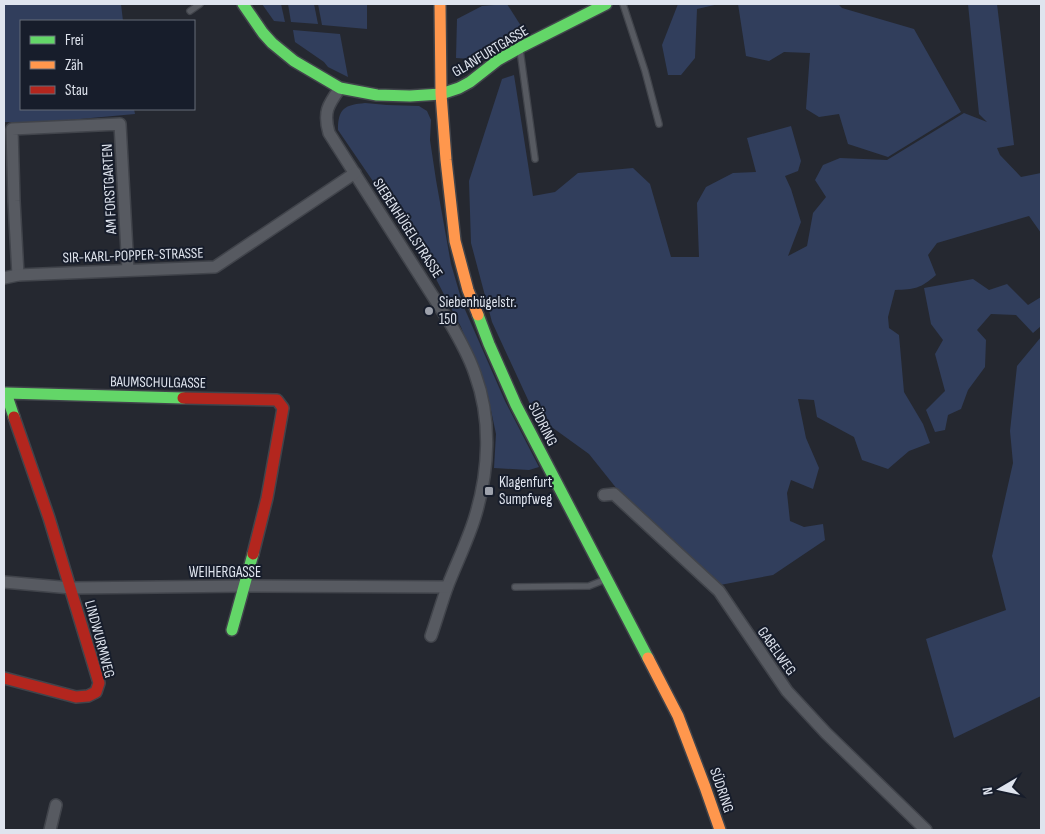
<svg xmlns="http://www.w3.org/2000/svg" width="1045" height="834" font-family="'Sofia Sans Condensed',sans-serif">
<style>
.green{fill:#313e5c}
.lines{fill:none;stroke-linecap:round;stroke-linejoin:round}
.lane-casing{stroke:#41444b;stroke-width:8}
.street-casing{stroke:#41444b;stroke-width:14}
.fast-casing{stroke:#41444b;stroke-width:14}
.slow-casing{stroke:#41444b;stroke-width:14}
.jam-casing{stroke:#41444b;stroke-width:14}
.lane{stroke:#575a61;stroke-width:5.5}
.street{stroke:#575a61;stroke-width:11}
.fast{stroke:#63d668;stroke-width:11}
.slow{stroke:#ff974d;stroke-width:11}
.jam{stroke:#b3261e;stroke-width:11}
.poi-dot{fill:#9ea2ac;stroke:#171d2b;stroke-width:2}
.labels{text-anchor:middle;stroke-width:4;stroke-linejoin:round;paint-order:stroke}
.street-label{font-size:15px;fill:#dfe4ee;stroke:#171d2b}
.poi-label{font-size:15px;fill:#dfe4ee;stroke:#171d2b;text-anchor:start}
</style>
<rect width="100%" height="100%" fill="#252830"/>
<g class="green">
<polygon points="4,4 121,4 123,21 21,21 21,109 134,109 135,114 47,122 4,122"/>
<polygon points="262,4 281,4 285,22 274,21"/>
<polygon points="288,4 314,4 318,24 291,22"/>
<polygon points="318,4 367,4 367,29 322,25"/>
<polygon points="507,4 528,37 486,60 456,58 457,19 482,6"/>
<polygon points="678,4 719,4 697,9 695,58 681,75 668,75 662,45"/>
<polygon points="738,4 838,4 842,8 914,29 961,112 888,157 848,144 839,114 819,117 806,109 810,53 784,52 769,61 746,56"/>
<path d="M968,4H997L1014,145L997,148L1000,155L1021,177L1041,173V233L1029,216L937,243L928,255L936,275C920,289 915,289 895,290L888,317L889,328L899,335L904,392L923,424L930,443L909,451L888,469L862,460L854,437L817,417L814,400L798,399L806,438L819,468L813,489L791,480L787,493L790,521L804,527L823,524L825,540L773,575L720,585L617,489L589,454L535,415L492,322L471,243L469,181L502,79L514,75L533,196L555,192L578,173L633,168L650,184L671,257H699L697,203L706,187L733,173L756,172L747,138L791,126L801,161L798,171L785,176L791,189L801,222L788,256L807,246L813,213L826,197L815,180L823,165L840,158L887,160L964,113L987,122L979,114Z"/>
<polygon points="293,30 340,34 348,77 328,67 324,62 295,42"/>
<path d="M365,103L387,105L419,106L427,111L431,120L430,140L436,180L451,264L463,305L505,401L539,467L529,470L494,468L496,434L488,396L461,327L424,256L338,130C338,108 345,105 365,103Z"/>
<polygon points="973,279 989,290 1007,284 1028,305 1041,297 1041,326 1033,333 1016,315 991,314 977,330 986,340 985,367 968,390 961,409 948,415 945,430 935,432 926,410 945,391 935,354 943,340 931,324 924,288"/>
<polygon points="1041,337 1041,696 954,738 926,639 1006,610 992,556 1013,463 1010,431 1017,366"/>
</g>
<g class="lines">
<defs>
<g id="lane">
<polyline points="623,4 645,71 659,124"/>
<polyline points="190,11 200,4"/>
<polyline points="520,50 535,159"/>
<polyline points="515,587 589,586 604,580"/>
</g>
<g id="street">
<path d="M340,88C328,105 323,112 329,133L450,323C460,340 469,356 475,374C492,420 489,471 475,517C468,540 457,562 448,585C442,601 437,619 431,636"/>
<polyline points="18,275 14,201 12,129 120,124 128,270"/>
<polyline points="4,278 18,275 215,267 355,173"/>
<polyline points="604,495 614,494 719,591 787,691 826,733 926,830"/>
<polyline points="4,582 71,588 245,586 447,587"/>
<polyline points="50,830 56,805"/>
</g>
<g id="fast">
<polyline points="243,4 263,33 272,43 294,61 340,88 377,95 410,96 441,94 459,88 470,82 498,60 523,46 606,4"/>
<polyline points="478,315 489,344 516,405 648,658"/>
<polyline points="14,417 6,393 183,398"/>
<polyline points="232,630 253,554"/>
</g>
<g id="slow">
<polyline points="440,4 441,94 446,160 455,241 468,290 478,315"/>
<polyline points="648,658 678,716 705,787 720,830"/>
</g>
<g id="jam">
<polyline points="183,398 277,400 283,408 267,498 253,554"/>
<polyline points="4,678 76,697 88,696 96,692 99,683 49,518 14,417"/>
</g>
</defs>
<use href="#lane" class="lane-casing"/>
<use href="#street" class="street-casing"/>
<use href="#fast" class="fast-casing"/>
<use href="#slow" class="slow-casing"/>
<use href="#jam" class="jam-casing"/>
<use href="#lane" class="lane"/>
<use href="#street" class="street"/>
<use href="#fast" class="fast"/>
<use href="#slow" class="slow"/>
<use href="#jam" class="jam"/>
</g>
<g class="poi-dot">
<circle cx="429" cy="311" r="5"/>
<rect x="484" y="486" width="10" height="10" rx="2.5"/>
</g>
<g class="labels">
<g class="street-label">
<text transform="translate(490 51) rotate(-31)" y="5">GLANFURTGASSE</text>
<text transform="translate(109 189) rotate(-93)" y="5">AM FORSTGARTEN</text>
<text transform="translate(408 228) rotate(57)" y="5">SIEBENHÜGELSTRASSE</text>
<text transform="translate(133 255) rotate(-2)" y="5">SIR-KARL-POPPER-STRASSE</text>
<text transform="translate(158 382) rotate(1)" y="5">BAUMSCHULGASSE</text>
<text transform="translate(543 424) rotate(63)" y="5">SÜDRING</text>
<text x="225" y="577">WEIHERGASSE</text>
<text transform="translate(100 639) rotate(75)" y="5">LINDWURMWEG</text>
<text transform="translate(777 651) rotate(55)" y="5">GABELWEG</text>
<text transform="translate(722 790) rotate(71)" y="5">SÜDRING</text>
</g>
<g class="poi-label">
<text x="439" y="307">Siebenhügelstr.<tspan x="439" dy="17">150</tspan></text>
<text x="499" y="487">Klagenfurt<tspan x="499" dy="17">Sumpfweg</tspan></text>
</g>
</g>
<rect width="1045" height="834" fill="none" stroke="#dfe4ee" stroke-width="10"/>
<rect x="20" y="20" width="175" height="90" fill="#171d2b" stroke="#676d79"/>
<rect x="30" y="36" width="25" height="8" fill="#63d668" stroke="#676d79"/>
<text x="65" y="45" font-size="15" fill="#dfe4ee">Frei</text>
<rect x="30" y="61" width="25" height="8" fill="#ff974d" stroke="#676d79"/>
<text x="65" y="70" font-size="15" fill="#dfe4ee">Zäh</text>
<rect x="30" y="86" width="25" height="8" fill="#b3261e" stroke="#676d79"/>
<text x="65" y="95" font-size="15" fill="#dfe4ee">Stau</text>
<g transform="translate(1000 789) rotate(261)" stroke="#171d2b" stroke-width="4" paint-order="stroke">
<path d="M0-4L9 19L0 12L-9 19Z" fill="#dfe4ee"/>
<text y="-8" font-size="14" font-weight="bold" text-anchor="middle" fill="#dfe4ee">N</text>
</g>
</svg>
